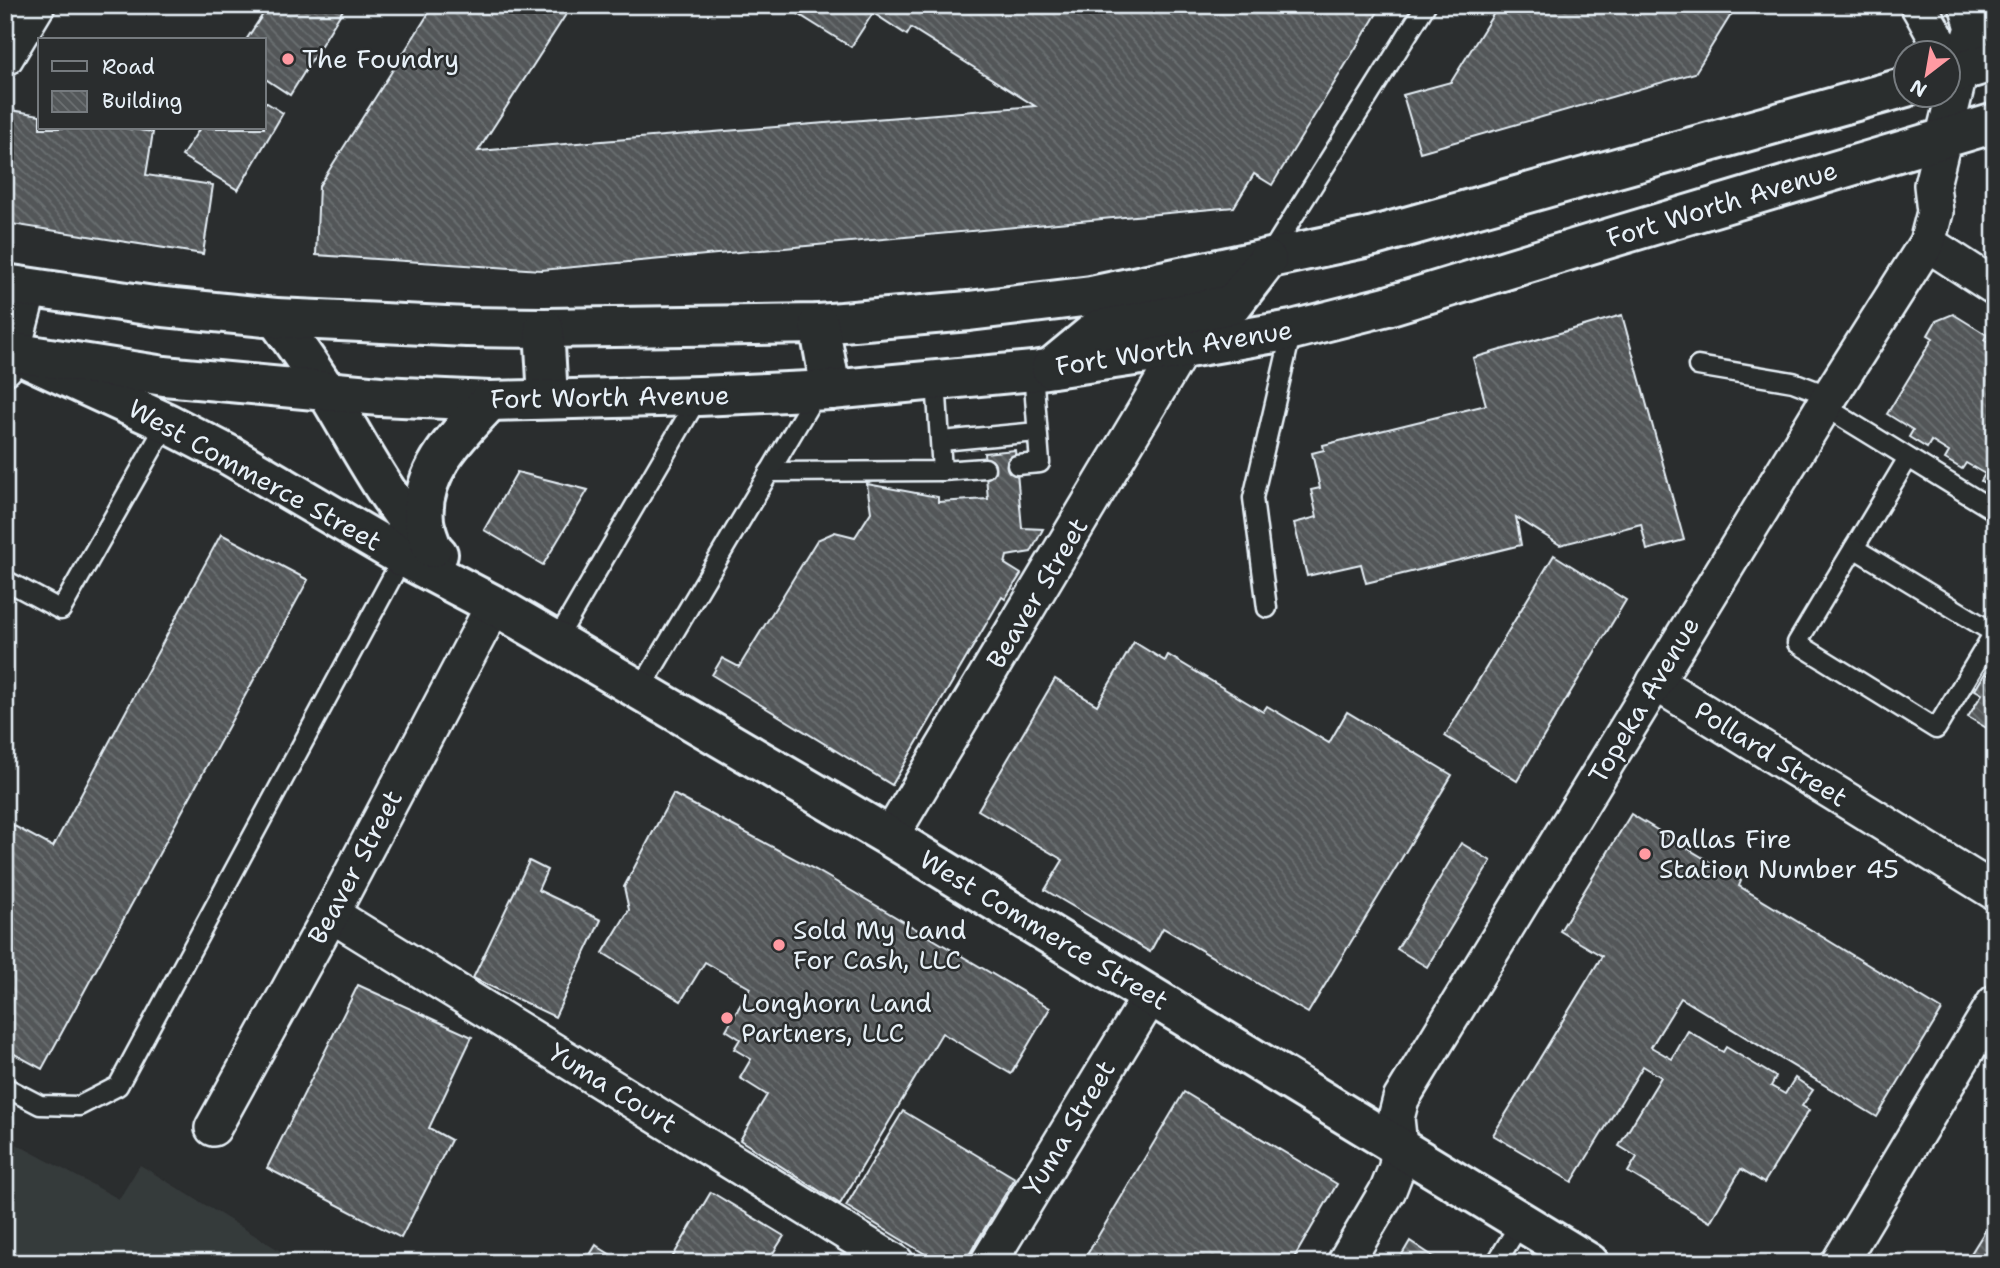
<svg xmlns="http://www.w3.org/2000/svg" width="2000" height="1268" font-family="'Shantell Sans',sans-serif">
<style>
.built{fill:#363a3b}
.building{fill:url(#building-back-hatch);stroke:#e8f1f8;stroke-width:2}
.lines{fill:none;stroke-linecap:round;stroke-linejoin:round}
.service-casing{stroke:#e8f1f8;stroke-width:23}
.minor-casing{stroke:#e8f1f8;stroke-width:40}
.tertiary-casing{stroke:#e8f1f8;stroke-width:44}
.secondary-casing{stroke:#e8f1f8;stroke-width:44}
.service{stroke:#2a2d2e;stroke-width:18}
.minor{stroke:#2a2d2e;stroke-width:35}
.tertiary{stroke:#2a2d2e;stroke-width:38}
.secondary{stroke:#2a2d2e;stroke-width:38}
.poi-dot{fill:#ff9aa2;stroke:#2a2d2e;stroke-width:2.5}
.labels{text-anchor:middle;stroke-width:5;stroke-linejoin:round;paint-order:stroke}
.poi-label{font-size:26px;fill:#e8f1f8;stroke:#2a2d2e;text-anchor:start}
.street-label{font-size:26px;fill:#e8f1f8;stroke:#2a2d2e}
</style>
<defs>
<pattern id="building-back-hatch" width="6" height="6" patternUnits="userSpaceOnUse" patternTransform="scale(1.75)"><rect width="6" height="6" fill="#535759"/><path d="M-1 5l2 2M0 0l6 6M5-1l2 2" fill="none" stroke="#6c7072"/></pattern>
</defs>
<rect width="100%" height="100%" fill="#2a2d2e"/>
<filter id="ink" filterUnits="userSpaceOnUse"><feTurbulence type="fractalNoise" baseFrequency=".0143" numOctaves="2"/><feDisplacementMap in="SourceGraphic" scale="14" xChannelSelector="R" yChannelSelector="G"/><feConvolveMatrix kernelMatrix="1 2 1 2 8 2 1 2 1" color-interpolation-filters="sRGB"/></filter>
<g filter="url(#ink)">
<polygon class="built" points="5,1138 119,1199 140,1165 300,1263 5,1263"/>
<g class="building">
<polygon points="269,5 346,5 290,95 264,78 264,40 246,40"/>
<polygon points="434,5 572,5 478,151 1035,106 911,28 907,35 873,13 851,47 787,7 789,5 1382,5 1272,185 1254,174 1234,207 541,270 316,255 319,186"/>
<polygon points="1499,5 1737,5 1695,73 1420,152 1403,95 1451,82"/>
<polygon points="264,101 283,113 238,190 182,156 200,128 264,128"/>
<polygon points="5,109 40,115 40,128 125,128 153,132 146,175 213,185 203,254 5,223"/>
<polygon points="1953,314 1987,335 1984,340 1995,346 1995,490 1981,481 1985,474 1966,463 1962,469 1945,459 1949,452 1931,441 1927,448 1909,437 1913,430 1887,414 1933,338 1928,335 1936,321"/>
<polygon points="1622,315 1684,540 1647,550 1641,524 1560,545 1516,517 1521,545 1366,583 1361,564 1307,576 1294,523 1317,517 1311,490 1320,488 1312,453 1324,450 1323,445 1486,405 1473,358"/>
<polygon points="1015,450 1022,528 1043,529 1031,552 1007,556 1005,564 1021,574 1005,599 1002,597 892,785 712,675 722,658 739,667 817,540 835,532 855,537 871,512 867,484 938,497 938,502 988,499 984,453"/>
<polygon points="517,472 588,490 543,565 484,530"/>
<polygon points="221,534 308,580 42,1069 5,1049 5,821 53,847"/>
<polygon points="1554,555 1626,600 1517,781 1445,736"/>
<polygon points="1134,642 1165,661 1168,655 1263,712 1267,706 1329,743 1347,712 1452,775 1308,1013 1163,928 1150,952 1045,890 1063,860 978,810 1055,679 1097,705"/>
<polygon points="1985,673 1992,677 1995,673 1995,733 1968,717 1982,694 1975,690"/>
<polygon points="673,794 816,870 1050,1008 1011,1074 942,1033 840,1204 740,1140 767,1095 740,1078 751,1059 734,1049 740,1039 726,1030 750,988 705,962 681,1001 603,953 629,910 624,887"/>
<polygon points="1631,814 1741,881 1739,886 1942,1010 1877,1117 1681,998 1651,1047 1672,1059 1688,1031 1723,1052 1726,1047 1776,1077 1771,1086 1785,1094 1795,1078 1813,1090 1802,1106 1809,1110 1764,1183 1741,1169 1710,1222 1628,1172 1637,1157 1619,1146 1661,1077 1643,1066 1572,1182 1493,1135 1602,956 1560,931"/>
<polygon points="1461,843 1491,861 1427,967 1397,949"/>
<polygon points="529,861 547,870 538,890 601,920 555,1017 473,978"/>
<polygon points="358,985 472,1037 429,1128 451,1140 401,1238 267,1168"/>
<polygon points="1184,1092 1337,1184 1291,1263 1082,1263"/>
<polygon points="903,1111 1015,1178 964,1263 940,1263 846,1206"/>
<polygon points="711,1192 784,1236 768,1261 772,1263 669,1263"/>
<polygon points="1995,1215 1995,1263 1965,1263"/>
<polygon points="1410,1241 1443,1263 1397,1263"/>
<polygon points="596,1245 600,1248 624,1263 585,1263"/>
</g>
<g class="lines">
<defs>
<g id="service">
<polyline points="1270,254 1426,5"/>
<polyline points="1698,366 1793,382 1830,396"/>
<polyline points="1824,406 1995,511"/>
<polyline points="942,441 1037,432"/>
<polyline points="1908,458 1797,643 1936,729 1995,631"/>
<polyline points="1017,465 1040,463 1033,371"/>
<polyline points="942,471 985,468"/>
<polyline points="769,472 942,471 936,381"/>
<polyline points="1854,548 1994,633"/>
<polyline points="5,580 61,610 167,423"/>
<polyline points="1267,608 1253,498 1292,330"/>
<polyline points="556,641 699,396"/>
<polyline points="640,690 817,392"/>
<polyline points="5,1087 40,1105 79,1106 118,1086 403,557"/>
<polyline points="1496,1263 1521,1222"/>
</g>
<g id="minor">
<path d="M1918,5C1928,21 1935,38 1946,52"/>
<polyline points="5,58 37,5"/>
<polyline points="1927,243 1995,287"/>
<polyline points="5,367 12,352 29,289"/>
<polyline points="1655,682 1995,892"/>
<polyline points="890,837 1182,349"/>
<polyline points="331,914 896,1263"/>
<polyline points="213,1128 331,914 494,605"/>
<polyline points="988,1263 1151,995"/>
<polyline points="1345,1263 1388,1190 1397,1167 1399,1146 1396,1118 1401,1099 1830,396 1927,243 1935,212 1932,185 1960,71 1974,28 1967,5"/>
<polyline points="1839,1263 1995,1003"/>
</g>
<g id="tertiary">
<path d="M276,318C294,343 312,368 328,394C361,448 391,510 438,554"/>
<polyline points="30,360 167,423 229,455 403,557 494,605 556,641 890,837 1589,1263"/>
</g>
<g id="secondary">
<polyline points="1948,75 1995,61"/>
<polyline points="5,284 154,306 276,318 467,327 544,328 819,324 969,311 1091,296 1374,236 1906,87"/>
<polyline points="819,324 831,390"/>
<polyline points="544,328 548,398"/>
<polyline points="5,351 164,376 380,396 490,401 699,396 831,390 1033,371 1182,349 1292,330 1387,306 1620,235 1995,123"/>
<polyline points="1051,368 1097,330 1233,304 1267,260"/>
<path d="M432,548C429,539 425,530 424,521C419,471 459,434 490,401"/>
</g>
</defs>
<use href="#service" class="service-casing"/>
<use href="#minor" class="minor-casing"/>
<use href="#tertiary" class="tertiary-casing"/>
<use href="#secondary" class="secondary-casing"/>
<use href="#service" class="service"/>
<use href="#minor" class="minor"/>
<use href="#tertiary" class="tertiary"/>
<use href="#secondary" class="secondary"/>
</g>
</g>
<g class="poi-dot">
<circle cx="288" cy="59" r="7"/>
<circle cx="1645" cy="854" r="7"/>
<circle cx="779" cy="945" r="7"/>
<circle cx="727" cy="1018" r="7"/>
</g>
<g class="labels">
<g class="poi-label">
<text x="302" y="68">The Foundry</text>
<text x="1659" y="848">Dallas Fire<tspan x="1659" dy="30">Station Number 45</tspan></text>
<text x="793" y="939">Sold My Land<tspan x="793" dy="30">For Cash, LLC</tspan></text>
<text x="741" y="1012">Longhorn Land<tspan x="741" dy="30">Partners, LLC</tspan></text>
</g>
<g class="street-label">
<text transform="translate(1722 204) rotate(-17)" y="9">Fort Worth Avenue</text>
<text transform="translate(1174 348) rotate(-9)" y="9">Fort Worth Avenue</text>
<text transform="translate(610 397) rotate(-1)" y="9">Fort Worth Avenue</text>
<text transform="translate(255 475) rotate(29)" y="9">West Commerce Street</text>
<text transform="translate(1037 593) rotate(-59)" y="9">Beaver Street</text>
<text transform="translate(1644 700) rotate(-59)" y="9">Topeka Avenue</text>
<text transform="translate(1771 754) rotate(32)" y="9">Pollard Street</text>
<text transform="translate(355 867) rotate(-62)" y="9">Beaver Street</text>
<text transform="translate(1044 930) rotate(31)" y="9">West Commerce Street</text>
<text transform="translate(613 1088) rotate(32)" y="9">Yuma Court</text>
<text transform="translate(1069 1128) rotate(-59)" y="9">Yuma Street</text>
</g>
</g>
<rect width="2000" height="1268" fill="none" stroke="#2a2d2e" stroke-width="28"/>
<rect x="14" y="14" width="1972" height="1240" fill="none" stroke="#e8f1f8" stroke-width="2.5" filter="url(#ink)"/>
<rect x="38" y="38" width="228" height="91" fill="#2a2d2e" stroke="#767b7f" stroke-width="2"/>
<rect x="52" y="61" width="35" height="10" fill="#2a2d2e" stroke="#767b7f" stroke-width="2"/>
<text x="102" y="74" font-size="21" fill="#e8f1f8">Road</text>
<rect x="52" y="91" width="35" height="21" fill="url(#building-back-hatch)" stroke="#767b7f" stroke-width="2"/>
<text x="102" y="108" font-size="21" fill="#e8f1f8">Building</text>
<g transform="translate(1927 74) rotate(211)"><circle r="33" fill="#2a2d2e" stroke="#767b7f" stroke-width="2"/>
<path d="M0-5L12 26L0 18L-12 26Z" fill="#ff9aa2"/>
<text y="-10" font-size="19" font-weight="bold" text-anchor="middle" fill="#e8f1f8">N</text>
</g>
</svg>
